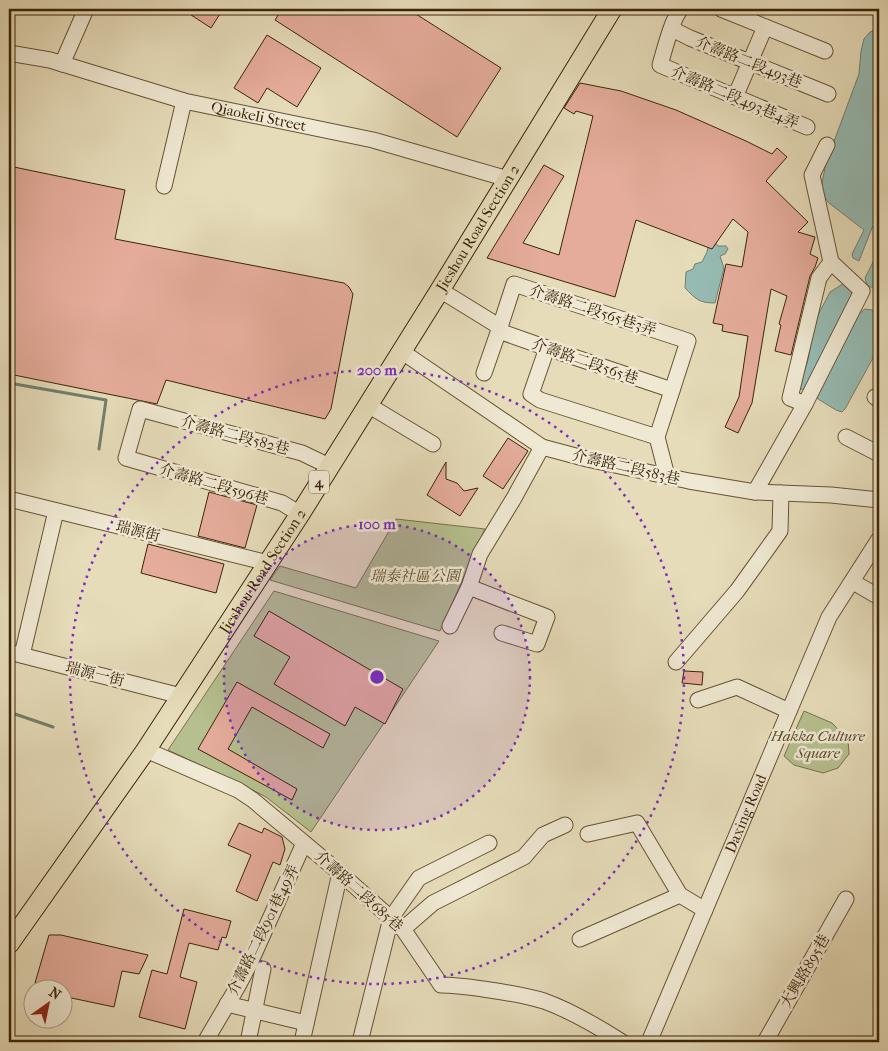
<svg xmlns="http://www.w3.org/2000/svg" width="888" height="1051" font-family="'IM FELL French Canon','Noto Serif TC',serif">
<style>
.green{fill:#b6c08f;stroke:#78724c}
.water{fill:#96bbb3;stroke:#727f6f}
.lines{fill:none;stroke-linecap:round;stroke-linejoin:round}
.stream{stroke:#727f6f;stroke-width:3}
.building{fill:#e5ac9b;stroke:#3b2409}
.minor-casing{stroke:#665235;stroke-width:17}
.major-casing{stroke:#3b2409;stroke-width:21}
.minor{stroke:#efe8d2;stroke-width:15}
.major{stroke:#e6dcb9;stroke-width:19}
.ring{fill:none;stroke:#7b2cbf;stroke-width:2.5;stroke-dasharray:2.5 5}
.labels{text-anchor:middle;stroke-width:5;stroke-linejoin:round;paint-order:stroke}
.shield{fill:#efe8d2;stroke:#715f45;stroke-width:1}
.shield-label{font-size:14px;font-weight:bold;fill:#3b2409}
.street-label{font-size:15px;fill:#3b2409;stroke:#efe8d2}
.park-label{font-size:15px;font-style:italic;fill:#5a4b2a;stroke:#efe8d2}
.centre{fill:#7b2cbf;stroke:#efe8d2;stroke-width:2.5}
.ring-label{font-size:15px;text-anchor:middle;font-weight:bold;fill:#7b2cbf;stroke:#efe8d2;stroke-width:5;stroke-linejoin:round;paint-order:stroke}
</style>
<rect width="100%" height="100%" fill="#e6dcb9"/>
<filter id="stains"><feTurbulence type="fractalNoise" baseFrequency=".004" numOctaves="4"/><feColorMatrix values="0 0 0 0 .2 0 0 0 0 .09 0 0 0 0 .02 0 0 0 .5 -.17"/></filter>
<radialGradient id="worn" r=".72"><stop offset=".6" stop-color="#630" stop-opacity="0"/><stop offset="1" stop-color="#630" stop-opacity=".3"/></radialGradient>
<g class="green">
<polygon points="396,519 485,529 440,631 270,580 280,566 356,588"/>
<polygon points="274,591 439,641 311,832 266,797 243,785 168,750"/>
<polygon points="804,711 832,723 848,740 849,754 838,768 823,773 794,765 784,756"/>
</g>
<g class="water">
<polygon points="877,29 879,29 879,217 872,228 859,261 853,258 852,254 864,230 829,203 823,195 821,188 826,163 859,74 861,51 864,39 870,32"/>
<path d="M715,242L718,246H726L728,249L725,254L720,256L724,268L715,303C699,303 696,299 685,288L686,272L693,269L695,264L702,262L707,252L708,247Z"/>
<polygon points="879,242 879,291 867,285 865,278 873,262"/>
<polygon points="846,282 851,285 852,292 850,301 806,391 799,388 808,360 814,326 819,313 830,292"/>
<path d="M865,309L872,310L879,315V347L845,409L842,412L836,410L818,399L817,394C826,377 851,317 865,309Z"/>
</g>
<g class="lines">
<g class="stream">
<polyline points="9,383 106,400 99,449"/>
<polyline points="9,714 15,714 53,727"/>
</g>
</g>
<g class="building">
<polygon points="182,9 223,9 211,28"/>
<polygon points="282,9 408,9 501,68 457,137 275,20"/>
<polygon points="267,35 321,68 297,107 267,88 258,103 234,88"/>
<polygon points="580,83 621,91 676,110 746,141 772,154 777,148 787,157 766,181 808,222 798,232 815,237 810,254 818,258 815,267 810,276 791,355 775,351 781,325 779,324 787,296 771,289 752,403 738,433 725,427 739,397 748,336 722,331 723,325 713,323 726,264 742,267 748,232 733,219 712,249 636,220 615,297 487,258 544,165 564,176 523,243 559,255 593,116 576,111 574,114 564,108"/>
<polygon points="9,166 125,190 115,239 344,283 349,287 353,294 331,409 325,419 166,380 157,404 9,374"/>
<polygon points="508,438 528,451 503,489 483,476"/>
<polygon points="446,462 446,479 457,483 464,491 478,488 460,516 427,495"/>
<polygon points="209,492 257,505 245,548 198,536"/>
<polygon points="148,544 224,564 216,593 141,573"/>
<polygon points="269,611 403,689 385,724 355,707 345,726 274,684 290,657 254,636"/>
<polygon points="684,671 703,672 702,685 682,683"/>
<polygon points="237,682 330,734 323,748 252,707 228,749 297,789 292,800 198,749"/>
<polygon points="239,823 262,833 264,828 282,837 285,849 280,865 273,862 257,901 236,891 251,855 228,845"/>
<polygon points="184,909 231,921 226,938 222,937 218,950 189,943 180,977 197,982 185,1029 139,1017 152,970 167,974"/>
<polygon points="49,935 61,935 148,955 139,974 122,971 114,1007 62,996 62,988 48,988 48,986 35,983"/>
</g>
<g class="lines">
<defs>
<g id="minor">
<path d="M681,9C672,18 664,52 660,65L807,127"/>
<polyline points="721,9 825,51"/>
<polyline points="672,29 690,38 828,94"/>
<path id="s1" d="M9,53L50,60L184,101L373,140L508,179"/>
<polyline points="62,64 86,9"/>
<polyline points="735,97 765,27"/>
<polyline points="164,186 184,101"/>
<polyline points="440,290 500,327"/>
<polyline points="499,331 547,348 672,390"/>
<polyline points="547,348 531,394 540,400 657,437"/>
<polyline points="401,351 542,447 587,459 689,481 755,492 831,495 879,500"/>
<polyline points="484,373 500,327 514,284 688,341 657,437"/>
<polyline points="875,397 879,400"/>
<polyline points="805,404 790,398 819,278 831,262"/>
<polyline points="368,405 433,444"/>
<polyline points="657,437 667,476"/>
<polyline points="846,437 879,454"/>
<polyline points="755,492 805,404 862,291 831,262 812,175 827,145"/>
<polyline points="9,499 268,563"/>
<polyline points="300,514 282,503 126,458 140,409 302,453 329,466"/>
<polyline points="853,582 879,597"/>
<polyline points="469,587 547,617 537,644 502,633"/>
<polyline points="450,626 469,587 480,554 514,498 542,447"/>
<polyline points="9,652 181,696"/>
<polyline points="22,655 56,511"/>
<polyline points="676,662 737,591 780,531 781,493"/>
<polyline points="698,700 737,687 789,711"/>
<path d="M146,750L238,790L253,800L340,873L403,929L441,985C456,985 469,987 483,989C504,992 524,995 544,1001C572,1011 597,1026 622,1042"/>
<polyline points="588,834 637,823 680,895 705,910"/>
<polyline points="403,929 433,903 524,857 543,835 565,825"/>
<polyline points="580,939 680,895"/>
<polyline points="227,1004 306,1023"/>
<polyline points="205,1042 238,986 251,961 304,843"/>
<polyline points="248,1042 263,969"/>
<polyline points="302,1042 340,873"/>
<polyline points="360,1042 391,918 419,878 489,843"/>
<path id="s2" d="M649,1042L809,664L829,617L879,539"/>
<polyline points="765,1042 846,899"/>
</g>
<g id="major">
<path id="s3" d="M9,944L146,750L300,514L440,290L612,9"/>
</g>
</defs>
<use href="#minor" class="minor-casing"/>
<use href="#major" class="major-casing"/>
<use href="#minor" class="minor"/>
<use href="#major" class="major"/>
</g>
<circle cx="377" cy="677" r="153" fill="#7b2cbf" fill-opacity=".12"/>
<g class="ring">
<circle cx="377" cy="677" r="153"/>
<circle cx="377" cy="677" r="307"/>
</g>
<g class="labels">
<rect class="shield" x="309" y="470.5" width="20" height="23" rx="4"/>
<g class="shield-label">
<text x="319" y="487">4</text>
</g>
<g class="street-label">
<text transform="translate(749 62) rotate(22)" y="5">介壽路二段493巷</text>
<text transform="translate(735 97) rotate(23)" y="5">介壽路二段493巷4弄</text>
<text dy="5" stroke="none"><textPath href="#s1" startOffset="258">Qiaokeli Street</textPath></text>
<text dy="5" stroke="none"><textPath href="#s3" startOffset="856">Jieshou Road Section 2</textPath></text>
<text transform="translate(593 310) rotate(18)" y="5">介壽路二段565巷3弄</text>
<text transform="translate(585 361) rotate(19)" y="5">介壽路二段565巷</text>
<text transform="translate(235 435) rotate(15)" y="5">介壽路二段582巷</text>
<text transform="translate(626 467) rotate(13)" y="5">介壽路二段583巷</text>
<text transform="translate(214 484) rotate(16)" y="5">介壽路二段596巷</text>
<text transform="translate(138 531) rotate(14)" y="5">瑞源街</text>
<text dy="5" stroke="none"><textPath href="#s3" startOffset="451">Jieshou Road Section 2</textPath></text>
<text transform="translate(95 674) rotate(14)" y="5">瑞源一街</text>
<text dy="5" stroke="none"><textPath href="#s2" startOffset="248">Daxing Road</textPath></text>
<text transform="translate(359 891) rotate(42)" y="5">介壽路二段685巷</text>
<text transform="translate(263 930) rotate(-64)" y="5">介壽路二段901巷49弄</text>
<text transform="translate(805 971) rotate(-60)" y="5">大興路895巷</text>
</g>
<g class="park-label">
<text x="415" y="581">瑞泰社區公園</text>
<text x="818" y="741">Hakka Culture<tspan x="818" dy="17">Square</tspan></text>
</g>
</g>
<circle cx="377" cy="677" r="8" class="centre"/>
<g class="ring-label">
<text x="377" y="375">200 m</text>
<text x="377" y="529">100 m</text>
</g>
<rect width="888" height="1051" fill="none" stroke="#e6dcb9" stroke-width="30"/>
<rect x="10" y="10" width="868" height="1031" fill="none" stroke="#3b2409" stroke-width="2.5"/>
<rect x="15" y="15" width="858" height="1021" fill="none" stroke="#3b2409"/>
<g transform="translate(48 1004) rotate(33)"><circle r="24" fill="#efe8d2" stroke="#a79a82"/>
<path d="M0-4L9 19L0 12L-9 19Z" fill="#8f2418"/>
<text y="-8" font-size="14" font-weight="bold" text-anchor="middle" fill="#3b2409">N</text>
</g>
<rect width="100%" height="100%" filter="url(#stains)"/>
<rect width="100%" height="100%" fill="url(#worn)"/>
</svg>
